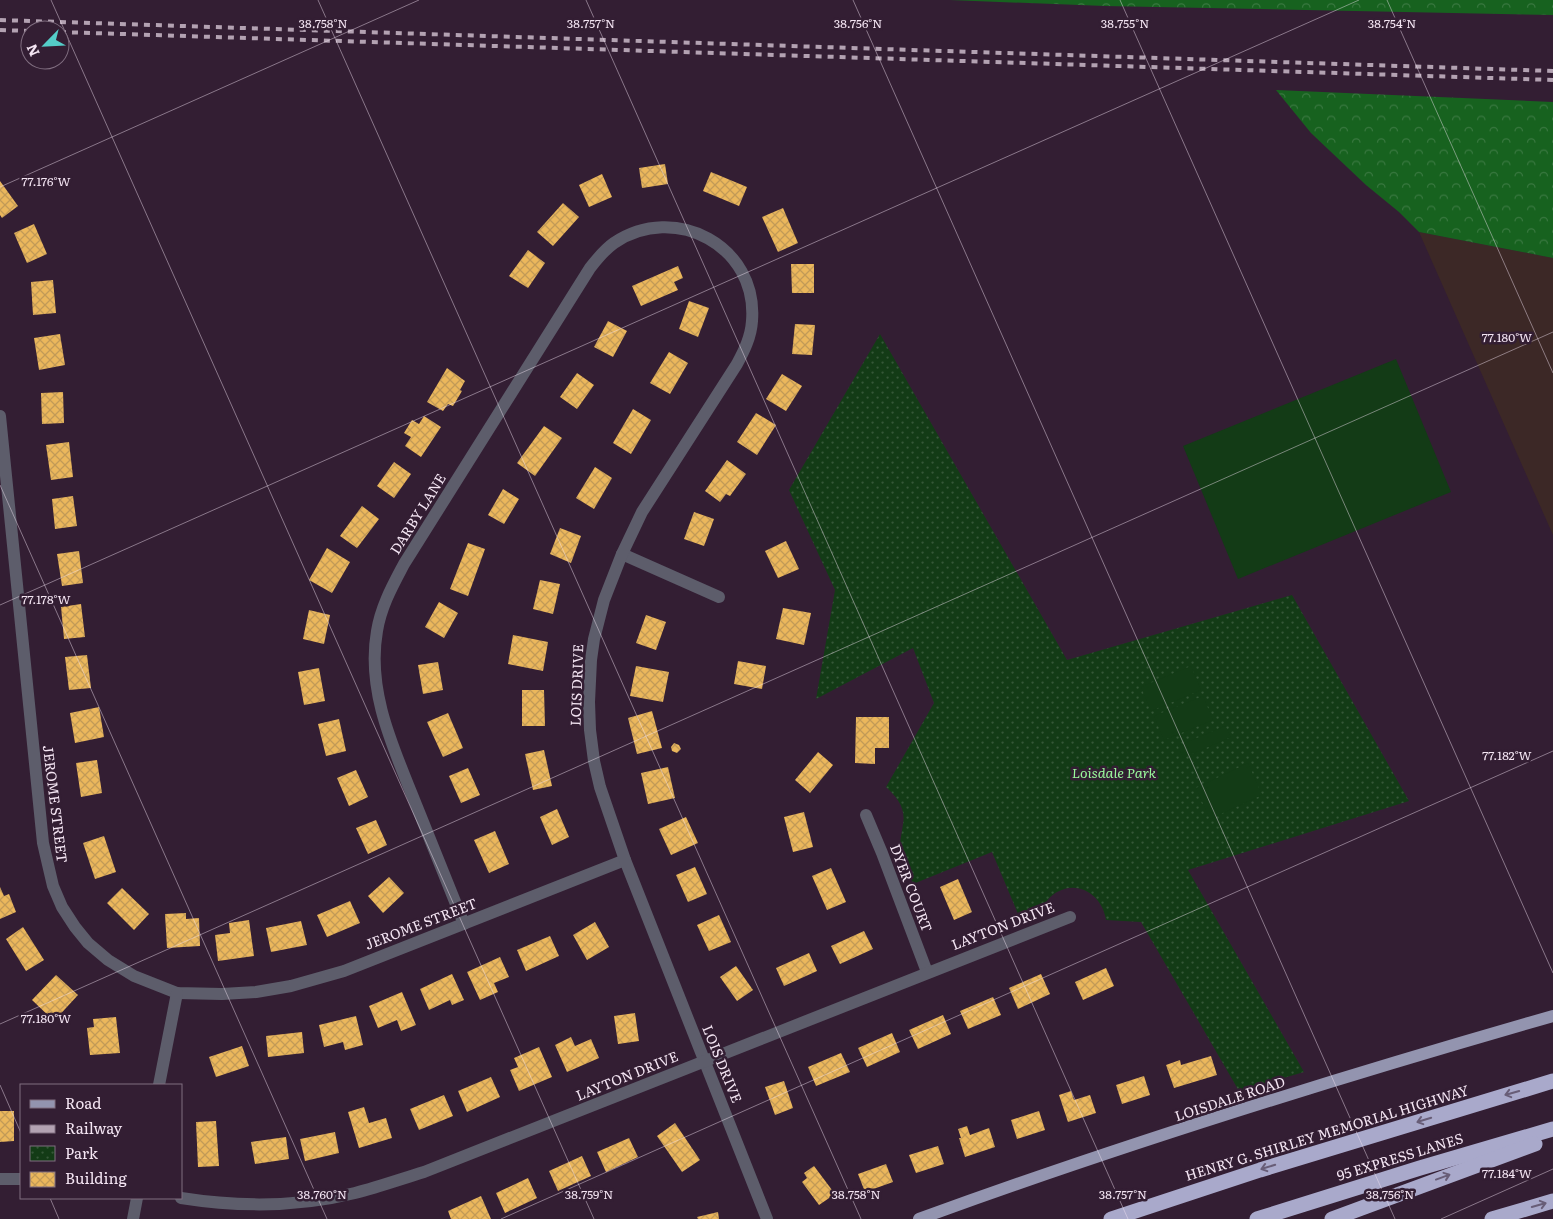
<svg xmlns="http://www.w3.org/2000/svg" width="1553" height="1219" font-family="Literata,serif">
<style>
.commercial{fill:#3c2826}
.forest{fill:url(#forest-crowns)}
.park{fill:url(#park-dots)}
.pitch{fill:#133b16}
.building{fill:url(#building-cross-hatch)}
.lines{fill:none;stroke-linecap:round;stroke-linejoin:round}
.minor{stroke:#5d5d6b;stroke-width:12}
.major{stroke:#9394af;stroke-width:12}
.highway{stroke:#a9a9cb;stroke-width:15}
.rail{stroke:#b3a2b2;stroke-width:4;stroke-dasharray:6 6;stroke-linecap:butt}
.oneway{stroke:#685d77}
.ticks{fill:none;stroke:#f4e5f3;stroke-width:1;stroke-opacity:0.45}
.labels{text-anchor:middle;stroke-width:5;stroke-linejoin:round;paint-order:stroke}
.street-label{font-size:14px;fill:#f4e5f3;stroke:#331e33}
.park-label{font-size:14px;font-style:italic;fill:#9af99c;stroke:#331e33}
.ticks-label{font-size:12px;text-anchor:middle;fill:#f4e5f3;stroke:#331e33;stroke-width:5;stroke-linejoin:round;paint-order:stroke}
</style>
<defs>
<pattern id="forest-crowns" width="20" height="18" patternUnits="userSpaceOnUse" patternTransform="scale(1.25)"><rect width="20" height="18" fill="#17621f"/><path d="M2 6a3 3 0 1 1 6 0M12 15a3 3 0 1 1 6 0" fill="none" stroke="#397840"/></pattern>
<pattern id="park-dots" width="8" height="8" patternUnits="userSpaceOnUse" patternTransform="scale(1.25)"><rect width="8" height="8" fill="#133b16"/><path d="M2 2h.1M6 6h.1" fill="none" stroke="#365738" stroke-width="1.8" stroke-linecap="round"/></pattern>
<pattern id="building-cross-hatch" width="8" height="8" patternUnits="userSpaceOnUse" patternTransform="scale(1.25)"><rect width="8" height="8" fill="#ebb75c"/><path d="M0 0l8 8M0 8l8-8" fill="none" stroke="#c29a57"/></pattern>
</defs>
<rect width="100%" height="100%" fill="#331e33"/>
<polygon class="commercial" points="1419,232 1553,258 1553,535"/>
<g class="forest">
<polygon points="950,0 1553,0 1553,15 1105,6"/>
<polygon points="1276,90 1553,102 1553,258 1419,232 1399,212 1366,185 1311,133"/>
</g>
<path class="park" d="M880,334L1067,660L1292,595L1409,801L1188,870L1304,1072L1239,1091L1141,922L1106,920C1103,897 1080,879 1057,892C1047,897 1044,908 1035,914C1031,917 1025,919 1021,921L992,852L913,884C909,873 901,859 900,847C900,839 902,832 903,824C906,808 897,797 886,787L934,703L913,648L816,699L835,590L789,490Z"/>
<g class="pitch">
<polygon points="1396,359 1451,492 1238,579 1183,446"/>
<polygon points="1191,666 1201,690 1151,711 1141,687"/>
<polygon points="1203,696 1213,720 1164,740 1154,716"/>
<polygon points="1225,726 1231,737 1183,758 1178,746"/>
<polygon points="1248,763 1262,795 1210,819 1196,788"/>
</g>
<g class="building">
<polygon points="665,164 668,184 642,188 639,168"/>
<polygon points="711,172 747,187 739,206 703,191"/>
<polygon points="602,174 612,197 589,207 579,185"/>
<polygon points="0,181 18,206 2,218 0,215"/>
<polygon points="563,203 579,217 553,246 537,232"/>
<polygon points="783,208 798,243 778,252 762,217"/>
<polygon points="34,224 47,254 27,263 14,233"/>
<polygon points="528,250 545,263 528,288 509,276"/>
<polygon points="791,264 814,264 814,293 792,293"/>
<polygon points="678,266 683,278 674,282 678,290 641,306 632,286"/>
<polygon points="53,280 56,313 33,315 31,282"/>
<polygon points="689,301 709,308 698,337 679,329"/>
<polygon points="608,321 627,331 613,357 594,347"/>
<polygon points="795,324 815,325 812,355 792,354"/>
<polygon points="60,334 65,365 39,370 34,338"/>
<polygon points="669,352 688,363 670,394 650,383"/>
<polygon points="447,368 465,381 460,390 462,391 453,406 448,404 443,411 427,402"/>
<polygon points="577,373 594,385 577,409 560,397"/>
<polygon points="782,374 802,386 786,411 766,399"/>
<polygon points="63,392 64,423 42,424 41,393"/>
<polygon points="633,409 651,420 631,454 613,443"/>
<polygon points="756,413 776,425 757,455 737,442"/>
<polygon points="424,416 441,427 421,457 405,446 411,437 404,433 412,420 419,424"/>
<polygon points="544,426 562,438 535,476 517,463"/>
<polygon points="69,442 73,477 51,480 46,445"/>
<polygon points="727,460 746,474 730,496 726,494 720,502 705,491"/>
<polygon points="394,462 411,474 394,498 377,486"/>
<polygon points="595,467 612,478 594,509 576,498"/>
<polygon points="503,489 519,499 504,524 488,515"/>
<polygon points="73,496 77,526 55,529 52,499"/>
<polygon points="362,506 379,519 357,548 340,536"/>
<polygon points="694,512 714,519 704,546 684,539"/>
<polygon points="560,528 581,536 571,563 550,554"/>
<polygon points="786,541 799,569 778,578 765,551"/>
<polygon points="468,543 485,549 468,596 450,589"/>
<polygon points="327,548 350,562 332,593 309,580"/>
<polygon points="79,551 83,583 62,586 57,554"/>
<polygon points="540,580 560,584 553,614 533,609"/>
<polygon points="439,602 458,613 444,638 425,627"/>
<polygon points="81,604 85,637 64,639 61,607"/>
<polygon points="783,608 811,613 804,645 776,639"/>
<polygon points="309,610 330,615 324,644 303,639"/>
<polygon points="646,615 666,622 656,650 636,643"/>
<polygon points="513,635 548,642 543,671 508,664"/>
<polygon points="87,655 91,688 69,690 65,657"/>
<polygon points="738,661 766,666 762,689 734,684"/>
<polygon points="438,662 443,690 423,694 418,665"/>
<polygon points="636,666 669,672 663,702 630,696"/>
<polygon points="319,668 325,701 304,705 298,672"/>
<polygon points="522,690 544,690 545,726 522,726"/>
<polygon points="99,707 104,737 75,743 70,713"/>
<polygon points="652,711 662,748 637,754 628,718"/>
<polygon points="448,713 463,748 443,757 427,722"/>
<polygon points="856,717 889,717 889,748 875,748 875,764 855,763"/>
<polygon points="339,719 346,751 326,756 318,724"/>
<polygon points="674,743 679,745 681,749 677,753 672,751 671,747"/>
<polygon points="544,750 552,786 533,790 525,754"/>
<polygon points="818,752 833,765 810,793 795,780"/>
<polygon points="97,760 102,793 81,797 76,763"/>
<polygon points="668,767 675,798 648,804 641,773"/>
<polygon points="468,768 480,795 461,803 449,776"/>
<polygon points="356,770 368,797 349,806 337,778"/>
<polygon points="557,809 569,837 552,845 540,817"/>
<polygon points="804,812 813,847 793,852 784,817"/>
<polygon points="686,817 698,843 671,855 659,829"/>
<polygon points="376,820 387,845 368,854 356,828"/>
<polygon points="495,831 509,864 489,873 474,840"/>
<polygon points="104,836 116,872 95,879 83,843"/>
<polygon points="695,867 707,894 688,902 676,875"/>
<polygon points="831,868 846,902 827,910 812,876"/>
<polygon points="389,877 404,893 383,913 368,896"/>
<polygon points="958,879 972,912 954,920 940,887"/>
<polygon points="0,887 4,896 9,894 16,912 0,919"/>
<polygon points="122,888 149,914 134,930 107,903"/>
<polygon points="350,901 360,923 327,937 317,915"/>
<polygon points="186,913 186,919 199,918 200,946 167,948 165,914"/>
<polygon points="719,915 731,942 709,951 697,925"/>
<polygon points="249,920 254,956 218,961 215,935 230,933 229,923"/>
<polygon points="301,921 307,945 271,952 266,928"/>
<polygon points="595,922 609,947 587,960 573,935"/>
<polygon points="23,927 44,960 26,971 6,939"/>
<polygon points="864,931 873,949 840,964 831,946"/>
<polygon points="550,936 559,956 526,971 517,950"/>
<polygon points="809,953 817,971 784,986 776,968"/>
<polygon points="500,957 509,977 494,983 498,992 480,1000 467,972"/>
<polygon points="736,966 753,990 737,1001 720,977"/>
<polygon points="1106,968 1114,986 1083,1000 1075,982"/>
<polygon points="452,974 464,1000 452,1005 450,1000 429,1010 420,989"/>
<polygon points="1041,974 1050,994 1018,1009 1009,988"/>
<polygon points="56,975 78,995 54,1021 32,1000"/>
<polygon points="402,992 416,1025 401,1031 397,1020 378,1028 369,1006"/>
<polygon points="993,997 1001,1015 968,1029 960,1011"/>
<polygon points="635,1013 639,1041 618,1044 614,1016"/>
<polygon points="943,1015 951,1034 918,1049 909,1030"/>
<polygon points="356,1016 363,1045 345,1050 343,1042 324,1047 319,1025"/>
<polygon points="116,1017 120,1053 90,1055 87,1028 94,1027 93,1019"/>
<polygon points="302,1032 304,1053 268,1057 266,1036"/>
<polygon points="892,1033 900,1052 867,1067 858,1048"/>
<polygon points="571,1037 575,1046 591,1039 599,1058 567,1072 555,1045"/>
<polygon points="242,1046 249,1066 216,1077 209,1057"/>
<polygon points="539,1047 552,1077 519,1091 510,1070 518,1067 514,1058"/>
<polygon points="841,1053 850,1072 816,1086 808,1067"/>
<polygon points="1211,1056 1217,1075 1174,1088 1166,1065 1180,1060 1181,1065"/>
<polygon points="1144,1076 1150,1095 1122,1104 1116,1085"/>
<polygon points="491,1077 500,1097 467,1112 458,1091"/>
<polygon points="784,1081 793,1108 775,1115 765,1087"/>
<polygon points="1071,1091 1074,1100 1090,1095 1096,1113 1068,1122 1059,1095"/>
<polygon points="444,1095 453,1116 419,1130 410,1109"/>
<polygon points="364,1107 369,1123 386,1118 392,1138 359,1148 348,1112"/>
<polygon points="0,1111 14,1111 14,1141 0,1142"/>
<polygon points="1039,1111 1045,1130 1017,1139 1011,1120"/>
<polygon points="216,1121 219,1166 198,1167 196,1122"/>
<polygon points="675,1123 700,1160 682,1172 657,1136"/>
<polygon points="967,1126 970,1135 989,1128 995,1147 965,1157 959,1138 961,1138 958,1129"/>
<polygon points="335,1132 339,1153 305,1161 300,1139"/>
<polygon points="286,1137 289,1159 255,1164 251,1142"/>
<polygon points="629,1138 638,1157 606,1172 597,1152"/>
<polygon points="938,1146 944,1164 916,1173 909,1155"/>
<polygon points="582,1156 591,1176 558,1191 549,1171"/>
<polygon points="886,1164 893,1182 865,1192 858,1174"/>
<polygon points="814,1166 835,1194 819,1205 802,1182 807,1178 804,1173"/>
<polygon points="528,1178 537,1198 505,1213 496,1193"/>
<polygon points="481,1196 491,1219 451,1219 448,1211"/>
<polygon points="718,1212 719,1219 698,1219 697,1217"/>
</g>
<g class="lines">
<g class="minor">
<polyline points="0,416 43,843 53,886 62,907 75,927 88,943 108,960 134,976 177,993 222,994 256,992 291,986 344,971 625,860"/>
<polyline points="622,554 719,597"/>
<polyline points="866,815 882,853 927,972"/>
<path d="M464,924C448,885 433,846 417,807C395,751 366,693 377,631C381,606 393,585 404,564L590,268C597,259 604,250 614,243C675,202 758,246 752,321C751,337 744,351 737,364L642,512L622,554L604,600L594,639L591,660L589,702L590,730L594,761L600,787L625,860L767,1219"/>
<polyline points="159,1085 177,993"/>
<polyline points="0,1179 21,1179"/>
<path d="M181,1198C238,1207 299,1207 355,1193C378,1187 401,1179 424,1172L1070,917"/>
<polyline points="133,1219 137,1198"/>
</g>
<path class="major" d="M919,1219C1127,1143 1340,1077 1553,1016"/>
<g class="highway">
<polyline points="1111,1219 1260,1170 1553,1081"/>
<polyline points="1257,1219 1420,1168 1553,1129"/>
<polyline points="1332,1219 1535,1144"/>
<polyline points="1492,1219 1553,1201"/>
</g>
<g class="rail">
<polyline points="0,20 1553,71"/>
<polyline points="0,30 30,31"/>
<polyline points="60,32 1553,80"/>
</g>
</g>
<defs><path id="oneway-shaft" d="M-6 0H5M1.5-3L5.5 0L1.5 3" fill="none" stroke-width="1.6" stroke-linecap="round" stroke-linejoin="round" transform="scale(1.25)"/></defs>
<g class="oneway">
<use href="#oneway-shaft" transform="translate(1512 1093) rotate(164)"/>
<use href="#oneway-shaft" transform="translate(1424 1120) rotate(163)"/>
<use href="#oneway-shaft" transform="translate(1268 1167) rotate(163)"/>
<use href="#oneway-shaft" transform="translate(1443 1177) rotate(-20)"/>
<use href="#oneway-shaft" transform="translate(1539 1205) rotate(-16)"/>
</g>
<path class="ticks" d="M51,0L594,1219M318,0L861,1219M586,0L1128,1219M853,0L1395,1219M1120,0L1553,973M1387,0L1553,373M0,187L419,0M0,485L327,1219M0,605L1359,0M0,1024L1553,332M0,1085L21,1133M50,1198L59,1219M501,1219L1553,751M1441,1219L1553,1169"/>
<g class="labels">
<g class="street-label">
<text transform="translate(418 514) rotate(-58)" y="5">DARBY LANE</text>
<text transform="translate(577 685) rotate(-88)" y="5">LOIS DRIVE</text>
<text transform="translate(55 804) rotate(83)" y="5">JEROME STREET</text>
<text transform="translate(911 888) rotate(69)" y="5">DYER COURT</text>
<text transform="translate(421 924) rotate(-21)" y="5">JEROME STREET</text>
<text transform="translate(1003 926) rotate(-21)" y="5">LAYTON DRIVE</text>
<text transform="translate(722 1064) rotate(68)" y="5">LOIS DRIVE</text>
<text transform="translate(627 1076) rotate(-22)" y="5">LAYTON DRIVE</text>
<text transform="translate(1230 1099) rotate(-18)" y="5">LOISDALE ROAD</text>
<text transform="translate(1327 1133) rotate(-17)" y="5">HENRY G. SHIRLEY MEMORIAL HIGHWAY</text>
<text transform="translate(1400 1157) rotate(-17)" y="5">95 EXPRESS LANES</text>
</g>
<g class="park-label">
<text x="1114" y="778">Loisdale Park</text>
</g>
</g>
<g class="ticks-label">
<text x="1125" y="28">38.755°N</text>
<text x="323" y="28">38.758°N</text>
<text x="591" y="28">38.757°N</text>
<text x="858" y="28">38.756°N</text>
<text x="1392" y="28">38.754°N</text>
<text x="46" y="186">77.176°W</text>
<text x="1507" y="342">77.180°W</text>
<text x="46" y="604">77.178°W</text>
<text x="1507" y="760">77.182°W</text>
<text x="46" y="1023">77.180°W</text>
<text x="1507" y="1178">77.184°W</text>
<text x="322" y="1199">38.760°N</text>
<text x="589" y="1199">38.759°N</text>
<text x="856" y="1199">38.758°N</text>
<text x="1123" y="1199">38.757°N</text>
<text x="1390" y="1199">38.756°N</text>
</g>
<rect x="20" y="1084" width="162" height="115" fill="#331e33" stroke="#806e80"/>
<rect x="30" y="1100" width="25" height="8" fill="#9394af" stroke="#806e80"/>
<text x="65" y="1109" font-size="15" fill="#f4e5f3">Road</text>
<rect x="30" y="1125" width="25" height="8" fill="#b3a2b2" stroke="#806e80"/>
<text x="65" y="1134" font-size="15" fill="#f4e5f3">Railway</text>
<rect x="30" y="1146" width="25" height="15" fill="url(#park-dots)" stroke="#806e80"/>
<text x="65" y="1159" font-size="15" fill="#f4e5f3">Park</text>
<rect x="30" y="1172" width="25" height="15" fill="url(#building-cross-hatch)" stroke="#806e80"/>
<text x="65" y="1184" font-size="15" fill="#f4e5f3">Building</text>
<g transform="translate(45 45) rotate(246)"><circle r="24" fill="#331e33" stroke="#806e80"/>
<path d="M0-4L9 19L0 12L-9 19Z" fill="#54cdc8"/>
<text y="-8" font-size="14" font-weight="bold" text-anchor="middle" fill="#f4e5f3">N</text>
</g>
</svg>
